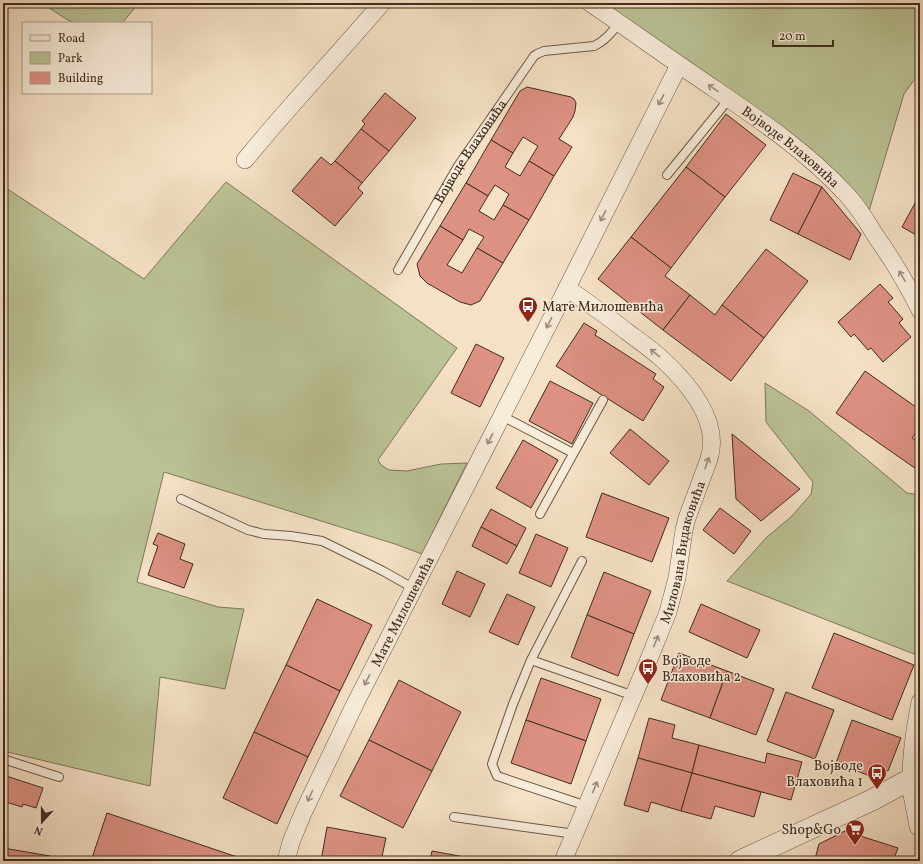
<svg xmlns="http://www.w3.org/2000/svg" width="923" height="864" font-family="Vollkorn,serif">
<style>
.green{fill:#bbc396;stroke:#7e785a}
.building{fill:#dd9183;stroke:#402c1f}
.lines{fill:none;stroke-linecap:round;stroke-linejoin:round}
.service-casing{stroke:#6d5949;stroke-width:10}
.minor-casing{stroke:#6d5949;stroke-width:18}
.tertiary-casing{stroke:#6d5949;stroke-width:22}
.service{stroke:#f8ecda;stroke-width:8}
.minor{stroke:#f8ecda;stroke-width:17}
.tertiary{stroke:#f8ecda;stroke-width:21}
.oneway{stroke:#9c8c7c}
.labels{text-anchor:middle;stroke-width:3;stroke-linejoin:round;paint-order:stroke}
.street-label{font-size:14px;fill:#402c1f;stroke:#f8ecda}
.poi-label{font-size:14px;fill:#402c1f;stroke:#f8ecda;text-anchor:start}
</style>
<rect width="100%" height="100%" fill="#f5e1c6"/>
<filter id="stains"><feTurbulence type="fractalNoise" baseFrequency=".005" numOctaves="4"/><feColorMatrix values="0 0 0 0 .2 0 0 0 0 .09 0 0 0 0 .02 0 0 0 .5 -.17"/></filter>
<radialGradient id="worn" r=".72"><stop offset=".6" stop-color="#630" stop-opacity="0"/><stop offset="1" stop-color="#630" stop-opacity=".3"/></radialGradient>
<g class="green">
<polygon points="42,3 139,3 122,23 75,23 66,19"/>
<polygon points="590,3 920,3 920,72 904,94 866,221 847,196"/>
<polygon points="226,182 457,348 378,460 381,465 389,470 407,471 441,464 467,463 422,554 395,544 164,472 137,582 218,607 244,609 225,689 160,677 150,786 3,751 3,186 144,279"/>
<polygon points="765,383 809,411 907,493 920,495 920,650 919,656 727,581 767,537 791,517 811,494 813,482 766,422"/>
</g>
<g class="building">
<polygon points="527,87 571,97 574,99 576,103 575,111 573,117 559,139 572,147 554,176 529,161 538,146 523,137 513,153 491,140 520,91"/>
<polygon points="385,93 416,118 389,151 361,129 365,124 362,121"/>
<polygon points="726,114 766,145 725,197 686,167"/>
<polygon points="361,129 389,151 362,183 335,161"/>
<polygon points="491,140 513,153 505,167 520,176 529,161 554,176 529,220 503,205 509,194 495,185 488,196 466,183"/>
<polygon points="321,157 331,165 335,161 362,183 358,188 363,193 335,226 292,191"/>
<polygon points="686,167 725,197 671,268 631,237"/>
<polygon points="793,173 822,187 798,234 770,220"/>
<polygon points="466,183 488,196 479,211 494,220 503,205 529,220 503,263 477,248 484,237 469,229 463,240 440,226"/>
<polygon points="822,187 861,234 850,260 798,234"/>
<polygon points="920,194 920,237 902,227"/>
<polygon points="440,226 463,240 447,265 462,273 477,248 503,263 480,301 471,305 460,302 427,283 420,276 417,264"/>
<polygon points="631,237 671,268 665,276 690,295 663,330 598,279"/>
<polygon points="766,249 808,281 764,338 722,305"/>
<polygon points="880,284 893,298 888,302 903,319 899,323 911,337 883,362 871,348 868,350 854,334 851,337 838,322"/>
<polygon points="690,295 715,315 722,305 764,338 731,381 663,330"/>
<polygon points="584,323 597,331 595,335 656,374 653,379 664,387 643,421 556,366"/>
<polygon points="476,344 504,358 480,407 451,393"/>
<polygon points="865,371 920,410 920,427 912,438 920,443 920,469 919,471 836,413"/>
<polygon points="550,381 593,403 572,444 529,421"/>
<polygon points="630,429 669,461 649,485 610,453"/>
<polygon points="732,434 800,489 761,521 736,499"/>
<polygon points="523,440 558,460 531,508 496,488"/>
<polygon points="602,493 669,518 652,562 586,537"/>
<polygon points="720,508 751,531 734,554 703,530"/>
<polygon points="491,509 526,528 517,546 481,527"/>
<polygon points="481,527 517,546 507,564 472,546"/>
<polygon points="158,533 185,544 180,559 193,564 184,588 148,575 158,546 153,544"/>
<polygon points="536,534 568,548 551,587 519,573"/>
<polygon points="457,571 485,584 470,617 442,604"/>
<polygon points="604,572 651,591 634,634 587,615"/>
<polygon points="507,594 535,607 518,645 489,632"/>
<polygon points="317,599 372,625 340,691 286,665"/>
<polygon points="701,604 760,630 747,658 689,632"/>
<polygon points="587,615 634,634 618,676 571,657"/>
<polygon points="834,633 914,665 892,720 812,688"/>
<polygon points="679,653 727,671 710,718 661,700"/>
<polygon points="286,665 340,691 308,757 254,732"/>
<polygon points="727,671 774,689 756,735 710,718"/>
<polygon points="541,678 601,699 586,741 526,720"/>
<polygon points="399,680 461,712 432,771 369,740"/>
<polygon points="786,692 834,710 815,759 767,741"/>
<polygon points="649,718 675,725 672,738 699,745 692,773 638,758"/>
<polygon points="526,720 586,741 571,784 511,763"/>
<polygon points="852,720 901,738 888,771 881,768 879,774 872,772 870,776 836,763"/>
<polygon points="254,732 308,757 277,824 223,798"/>
<polygon points="369,740 432,771 403,828 340,796"/>
<polygon points="699,745 765,763 767,753 802,762 791,800 692,773"/>
<polygon points="638,758 692,773 681,811 651,802 648,812 624,805"/>
<polygon points="692,773 761,792 754,817 715,806 711,819 681,811"/>
<polygon points="3,775 43,788 36,808 23,804 22,807 3,801"/>
<polygon points="107,813 249,861 91,861"/>
<polygon points="327,827 386,838 381,861 321,861"/>
<polygon points="845,831 898,848 893,861 819,861 815,859 819,844"/>
<polygon points="3,848 50,856 50,861 3,861"/>
<polygon points="432,851 486,861 430,861"/>
</g>
<g class="lines">
<defs>
<g id="service">
<polyline points="667,175 729,99"/>
<path id="s1" d="M398,270L458,166L534,56L537,54L544,51L594,46C605,41 612,32 619,23"/>
<polyline points="502,416 573,453"/>
<polyline points="181,499 248,530 264,534 291,536 322,541 383,571 413,588"/>
<polyline points="540,514 603,400"/>
<polyline points="582,561 531,660 513,704 492,764 497,776 587,806"/>
<polyline points="531,660 634,696"/>
<polyline points="3,759 59,777"/>
<polyline points="454,817 575,834"/>
</g>
<g id="minor">
<path id="s2" d="M590,3C627,28 663,54 700,79C751,114 805,149 847,195C858,207 867,221 875,235C892,259 907,284 920,310"/>
<path d="M245,160C289,106 337,56 382,3"/>
<path d="M920,702C915,727 911,754 911,779L920,775"/>
<path id="s3" d="M286,861L291,842L303,813L355,704L567,288L679,65"/>
<path id="s4" d="M563,861L647,664L668,612L677,578L684,530L687,518L709,459C721,421 688,383 662,359C651,349 638,340 626,331C607,316 587,302 567,288"/>
</g>
<polyline id="tertiary" points="740,861 872,800 911,779 920,826"/>
</defs>
<use href="#service" class="service-casing"/>
<use href="#minor" class="minor-casing"/>
<use href="#tertiary" class="tertiary-casing"/>
<use href="#service" class="service"/>
<use href="#minor" class="minor"/>
<use href="#tertiary" class="tertiary"/>
</g>
<defs><path id="oneway-shaft" d="M-6 0H5M1.5-3L5.5 0L1.5 3" fill="none" stroke-width="1.6" stroke-linecap="round" stroke-linejoin="round"/></defs>
<g class="oneway">
<use href="#oneway-shaft" transform="translate(713 88) rotate(-146)"/>
<use href="#oneway-shaft" transform="translate(661 100) rotate(117)"/>
<use href="#oneway-shaft" transform="translate(603 216) rotate(117)"/>
<use href="#oneway-shaft" transform="translate(902 276) rotate(-121)"/>
<use href="#oneway-shaft" transform="translate(549 323) rotate(117)"/>
<use href="#oneway-shaft" transform="translate(655 353) rotate(-141)"/>
<use href="#oneway-shaft" transform="translate(490 439) rotate(117)"/>
<use href="#oneway-shaft" transform="translate(707 463) rotate(-71)"/>
<use href="#oneway-shaft" transform="translate(656 641) rotate(-68)"/>
<use href="#oneway-shaft" transform="translate(367 680) rotate(117)"/>
<use href="#oneway-shaft" transform="translate(595 787) rotate(-67)"/>
<use href="#oneway-shaft" transform="translate(310 796) rotate(115)"/>
</g>
<defs>
<symbol id="bus-pin" viewBox="-11 -11 22 30"><path d="M0 17L-7.5 6A9.5 9.5 0 1 1 7.5 6Z" fill="#8f2418" stroke="#f8ecda"/><path d="M-5-6H5V4H4V6H2V4H-2V6H-4V4H-5ZM-3.5-4V0h7V-4ZM-3.5 1.2v1.5H-2V1.2ZM2 1.2v1.5H3.5V1.2Z" fill="#fff"/></symbol>
<symbol id="supermarket-pin" viewBox="-11 -11 22 30"><path d="M0 17L-7.5 6A9.5 9.5 0 1 1 7.5 6Z" fill="#8f2418" stroke="#f8ecda"/><path d="M-6-5.5h2.5l.6 2H6L4.5 2H-2.5L-4.4-4H-6ZM-1.5 3.2a1.3 1.3 0 1 0 .1 0ZM3 3.2a1.3 1.3 0 1 0 .1 0Z" fill="#fff"/></symbol>
</defs>
<g fill-rule="evenodd">
<use href="#bus-pin" x="517" y="295" width="22" height="30"/>
<use href="#bus-pin" x="637" y="657" width="22" height="30"/>
<use href="#bus-pin" x="866" y="762" width="22" height="30"/>
<use href="#supermarket-pin" x="844" y="818" width="22" height="30"/>
</g>
<g class="labels">
<g class="street-label">
<text dy="5" stroke="none"><textPath href="#s2" startOffset="247">Војводе Влаховића</textPath></text>
<text dy="5" stroke="none"><textPath href="#s1" startOffset="139">Војводе Влаховића</textPath></text>
<text dy="5" stroke="none"><textPath href="#s4" startOffset="332">Милована Видаковића</textPath></text>
<text dy="5" stroke="none"><textPath href="#s3" startOffset="276">Мате Милошевића</textPath></text>
</g>
<g class="poi-label">
<text x="542" y="311">Мате Милошевића</text>
<text x="662" y="665">Војводе<tspan x="662" dy="16">Влаховића 2</tspan></text>
<text x="863" y="770" text-anchor="end">Војводе<tspan x="863" dy="16">Влаховића 1</tspan></text>
<text x="841" y="834" text-anchor="end">Shop&amp;Go</text>
</g>
</g>
<rect width="923" height="864" fill="none" stroke="#f5e1c6" stroke-width="16"/>
<rect x="4" y="4" width="915" height="856" fill="none" stroke="#402c1f" stroke-width="2"/>
<rect x="8" y="8" width="907" height="848" fill="none" stroke="#402c1f"/>
<rect x="22" y="22" width="130" height="72" fill="#f8ecda" stroke="#ae9f8f"/>
<rect x="30" y="35" width="20" height="6" fill="#f8ecda" stroke="#ae9f8f"/>
<text x="58" y="42" font-size="12" fill="#402c1f">Road</text>
<rect x="30" y="52" width="20" height="12" fill="#bbc396" stroke="#ae9f8f"/>
<text x="58" y="62" font-size="12" fill="#402c1f">Park</text>
<rect x="30" y="72" width="20" height="12" fill="#dd9183" stroke="#ae9f8f"/>
<text x="58" y="82" font-size="12" fill="#402c1f">Building</text>
<g transform="translate(42 822) rotate(201)" stroke="#f8ecda" stroke-width="3" paint-order="stroke">
<path d="M0-3L7 15L0 10L-7 15Z" fill="#402c1f"/>
<text y="-6" font-size="11" font-weight="bold" text-anchor="middle" fill="#402c1f">N</text>
</g>
<path d="M773 40v6h60v-6" fill="none" stroke="#402c1f" stroke-width="2"/>
<text x="779" y="40" font-size="12" fill="#402c1f" stroke="#f8ecda" stroke-width="3" paint-order="stroke">20 m</text>
<rect width="100%" height="100%" filter="url(#stains)"/>
<rect width="100%" height="100%" fill="url(#worn)"/>
</svg>
